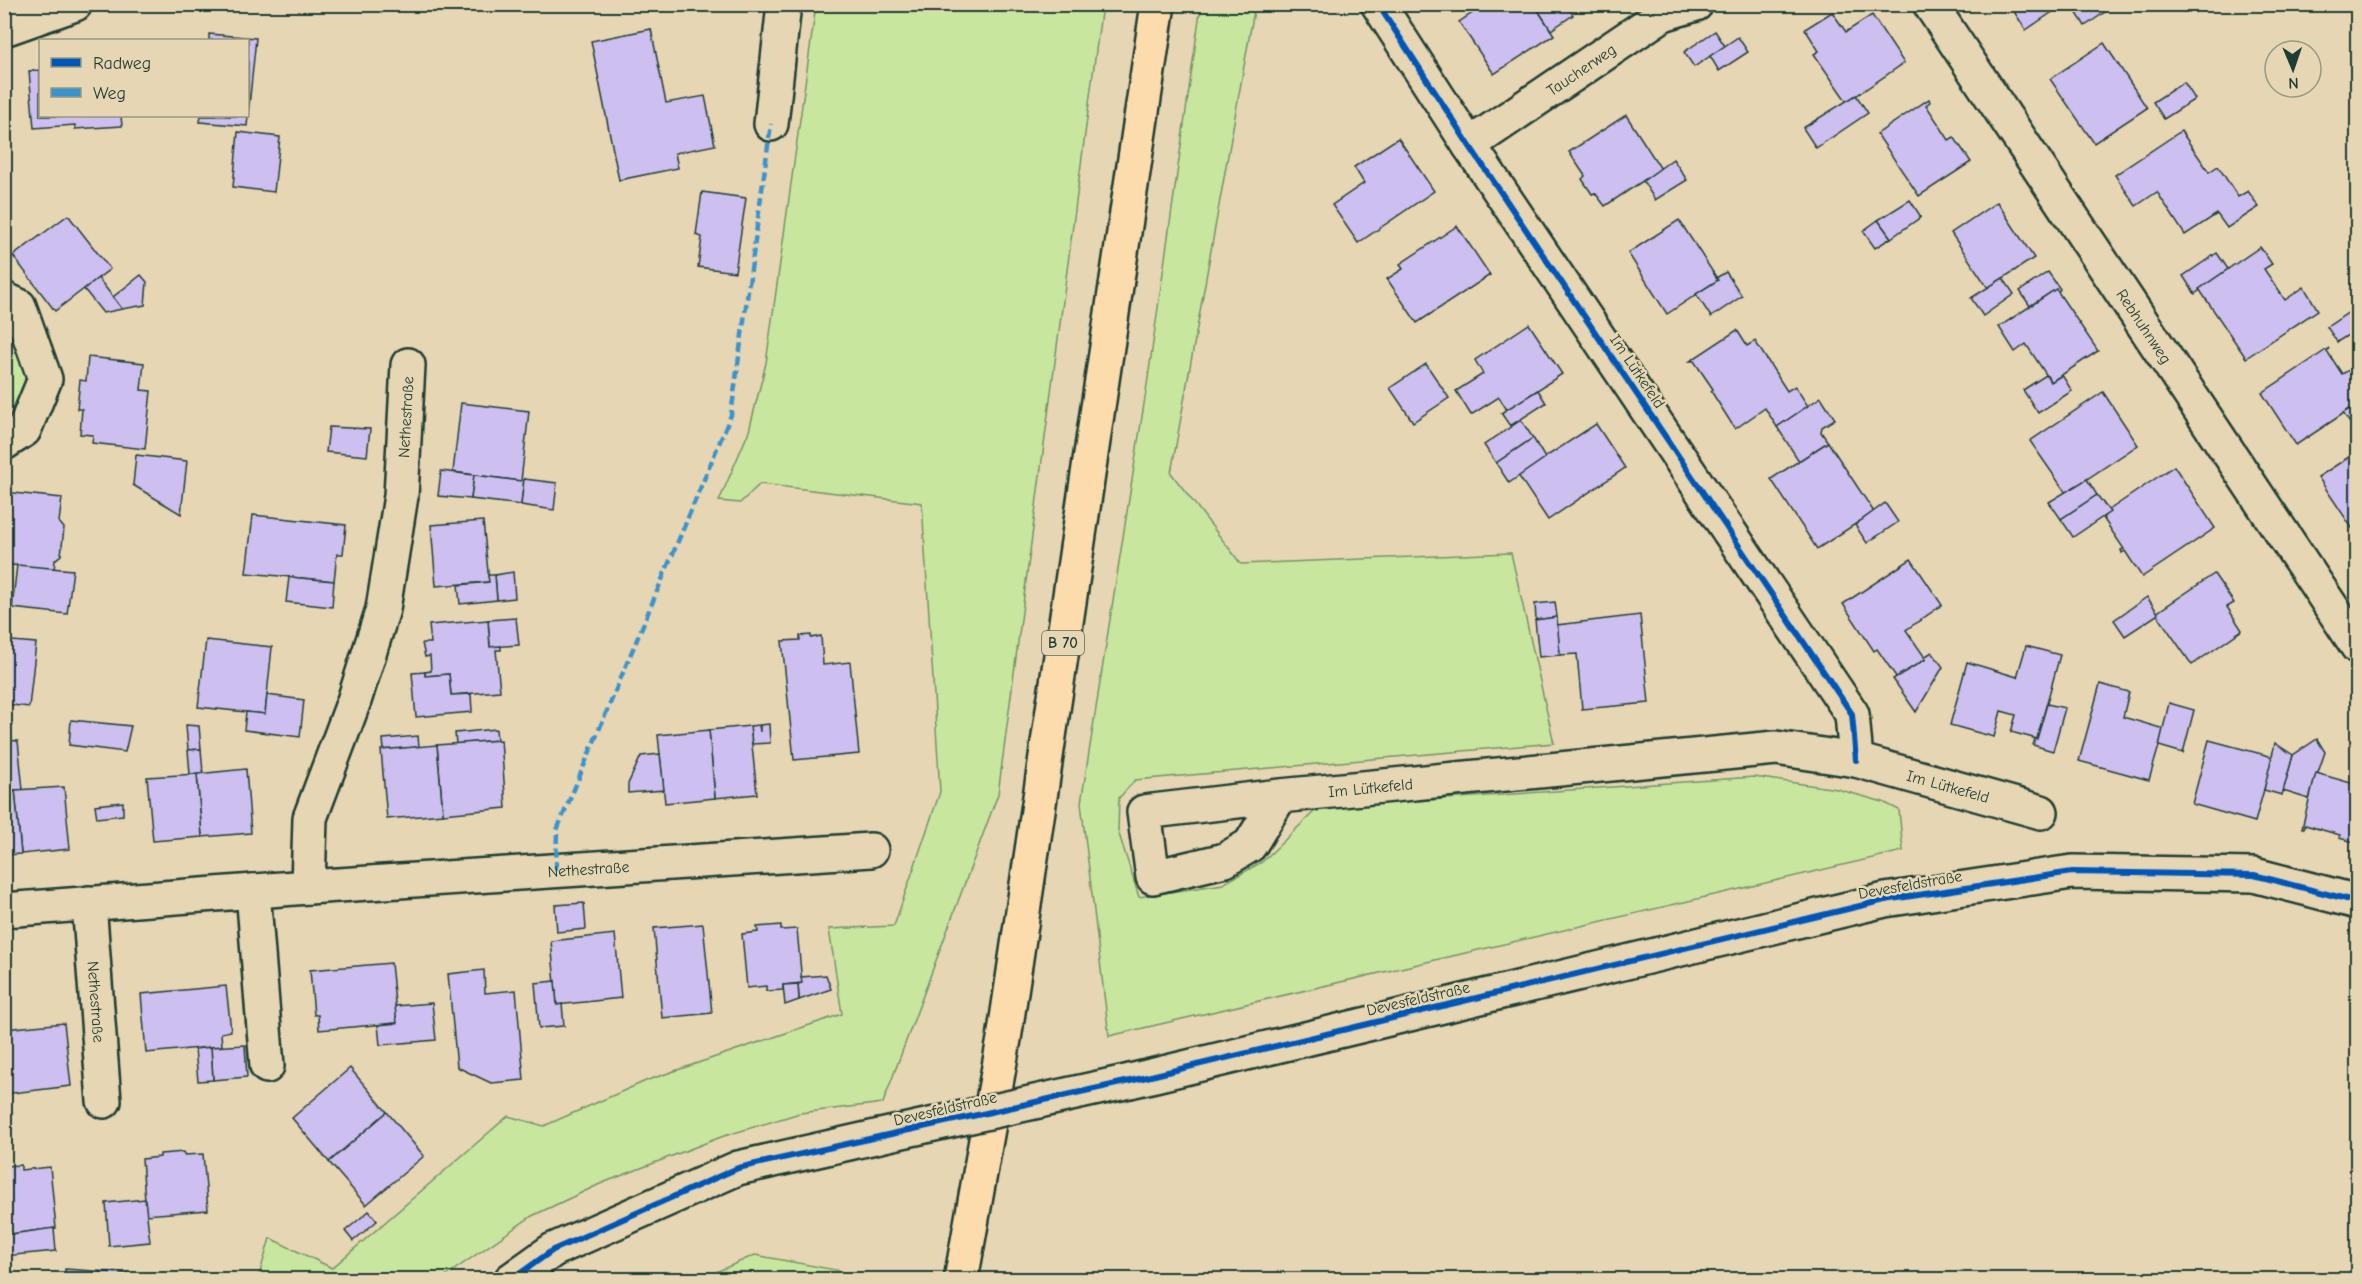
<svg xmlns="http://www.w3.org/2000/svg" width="2362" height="1284" font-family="'Comic Neue',sans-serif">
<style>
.green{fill:#c8e69e;stroke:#749269;stroke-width:1.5}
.building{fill:#cdbff0;stroke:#1f3d34;stroke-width:1.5}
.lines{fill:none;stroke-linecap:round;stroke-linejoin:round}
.minor-casing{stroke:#1f3d34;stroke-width:38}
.highway-casing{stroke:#1f3d34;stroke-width:38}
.minor{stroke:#e7d6b3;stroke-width:33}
.highway{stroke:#fcdcac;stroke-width:33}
.minor-bridge-casing{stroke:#1f3d34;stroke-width:38;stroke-linecap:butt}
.minor-bridge{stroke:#e7d6b3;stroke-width:33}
.quiet{stroke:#3993ce;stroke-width:4.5;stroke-dasharray:9 4.5;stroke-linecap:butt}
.cycleway-casing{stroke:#e7d6b3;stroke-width:10}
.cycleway{stroke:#0057b8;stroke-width:6}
.labels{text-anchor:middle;stroke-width:5;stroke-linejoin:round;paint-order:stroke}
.shield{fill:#e7d6b3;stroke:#5b6b5a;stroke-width:1.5}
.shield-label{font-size:15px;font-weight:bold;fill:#1f3d34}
.street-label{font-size:16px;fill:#1f3d34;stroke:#e7d6b3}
</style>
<rect width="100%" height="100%" fill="#e7d6b3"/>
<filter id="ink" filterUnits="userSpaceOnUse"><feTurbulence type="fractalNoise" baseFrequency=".0167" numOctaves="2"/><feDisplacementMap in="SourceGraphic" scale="12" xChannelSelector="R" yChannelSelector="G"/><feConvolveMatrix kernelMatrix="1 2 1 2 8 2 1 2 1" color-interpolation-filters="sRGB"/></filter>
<g filter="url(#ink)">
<g class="green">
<polygon points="816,5 1102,5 998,794 883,1103 800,1113 721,1137 600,1184 532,1216 441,1279 258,1279 270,1238 332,1268 508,1116 544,1126 648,1080 842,1014 829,929 894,926 940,792 922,503 760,484 740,503 719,501 749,431 766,363"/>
<polygon points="1201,5 1255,5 1171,473 1241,564 1511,553 1554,743 1135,780 1119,798 1118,831 1139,897 1223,884 1262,862 1318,808 1754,777 1837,789 1883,802 1899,810 1903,851 1109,1036 1081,803 1147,385"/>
<path d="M5,324C13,333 16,341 20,353C30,384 25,403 5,429Z"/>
<polygon points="755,1255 841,1271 840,1279 700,1279"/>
</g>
<g class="building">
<polygon points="1486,4 1534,4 1554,35 1494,74 1459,22"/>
<polygon points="1534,4 1566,4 1573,15 1551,30"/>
<polygon points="2009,4 2064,4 2026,30"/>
<polygon points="2071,4 2114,4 2115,5 2085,26"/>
<polygon points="1832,12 1846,32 1872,15 1904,63 1847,102 1814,54 1819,51 1805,29"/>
<polygon points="651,29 666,103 705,96 715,145 675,153 678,168 619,180 591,41"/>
<polygon points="1715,31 1725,46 1694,67 1684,52"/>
<polygon points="209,34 256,38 247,126 200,122 201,116 248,116 248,40 209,40"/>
<polygon points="1738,37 1748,52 1719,71 1710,56"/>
<polygon points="2104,43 2147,108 2094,143 2050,79"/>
<polygon points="40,70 40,116 121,116 122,126 75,129 75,125 34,128 29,71"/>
<polygon points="2184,82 2195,99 2164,119 2153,102"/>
<polygon points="1856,95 1868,113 1816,148 1803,128"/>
<polygon points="1929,99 1930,102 1926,105 1949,140 1954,137 1971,162 1919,196 1877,134"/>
<polygon points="1626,115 1661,169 1605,206 1595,193 1592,194 1582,179 1585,176 1569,152"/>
<polygon points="2181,131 2209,172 2218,166 2238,197 2248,191 2259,207 2227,228 2217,214 2185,235 2157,192 2136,206 2115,175"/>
<polygon points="238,132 280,137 274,192 233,187"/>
<polygon points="1398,138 1434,191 1358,243 1332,205 1364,183 1354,167"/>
<polygon points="1673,159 1687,180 1655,200 1643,181"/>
<polygon points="702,192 746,198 735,272 698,267 702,237 696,235"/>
<polygon points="1910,200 1921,217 1891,238 1878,220"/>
<polygon points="1997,202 2034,258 1988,288 1951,233"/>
<polygon points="68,215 110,269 55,311 13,256"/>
<polygon points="1679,220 1718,280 1667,314 1628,253"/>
<polygon points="1878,220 1891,238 1875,248 1863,231"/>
<polygon points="1457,226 1490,275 1417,323 1387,279 1403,269 1400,264"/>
<polygon points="2260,247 2272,264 2264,269 2285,300 2304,287 2318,310 2246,358 2199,289"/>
<polygon points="2217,253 2228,269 2199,289 2200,290 2195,294 2183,276"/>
<polygon points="1726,272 1742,296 1711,317 1696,294 1718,280 1716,278"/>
<polygon points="2048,272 2060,289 2058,292 2056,289 2030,306 2020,291"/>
<polygon points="141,275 147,282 145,305 122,309 113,297"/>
<polygon points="98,278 113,297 122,309 103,313 84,289"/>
<polygon points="2003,278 2014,294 1983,316 1971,298"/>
<polygon points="2056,289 2098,351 2051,382 2026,344 2015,352 1999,327"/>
<polygon points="2358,306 2358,329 2337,342 2327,327"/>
<polygon points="1529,324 1562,374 1507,410 1499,397 1471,415 1456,391 1483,374 1475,360"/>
<polygon points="1737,330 1747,346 1755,341 1787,391 1795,386 1808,406 1777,427 1765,408 1735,429 1711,391 1713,389 1694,361 1690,361"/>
<polygon points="2329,348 2327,351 2342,374 2358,365 2358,404 2296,445 2262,393"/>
<polygon points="88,357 144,363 141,390 151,391 145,449 92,443 93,435 80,434 82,409 77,409 80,380 86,381"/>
<polygon points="1426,364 1449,398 1413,422 1390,388"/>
<polygon points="2046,375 2051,382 2062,375 2072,391 2038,413 2023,390"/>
<polygon points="1538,390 1546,403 1510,426 1501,413"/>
<polygon points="2103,392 2138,445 2066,493 2030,441"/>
<polygon points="1821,397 1835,419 1822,427 1821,432 1828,442 1799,461 1777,427"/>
<polygon points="461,403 529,411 521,481 453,472"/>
<polygon points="2358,404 2358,427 2354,429 2343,413"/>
<polygon points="1521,420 1533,438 1496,463 1484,445"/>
<polygon points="1596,424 1625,468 1548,520 1518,475"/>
<polygon points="329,427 370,429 367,456 326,452"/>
<polygon points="1533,438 1545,458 1509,483 1496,463"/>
<polygon points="1828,442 1874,512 1817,549 1771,479"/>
<polygon points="2358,451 2358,537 2318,477"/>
<polygon points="136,455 187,461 181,514 133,485"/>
<polygon points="2174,466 2215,528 2142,577 2125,551 2122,553 2121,550 2124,549 2103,518 2109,510"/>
<polygon points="441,471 474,475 471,499 438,496"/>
<polygon points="474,475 521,481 524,479 521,505 471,499"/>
<polygon points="524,479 557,483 554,510 521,505"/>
<polygon points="2087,479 2097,495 2061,519 2049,502"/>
<polygon points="4,492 62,498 59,522 64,528 61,555 55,560 54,570 4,564"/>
<polygon points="2097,495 2110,512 2073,537 2061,519"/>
<polygon points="1885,503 1898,522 1867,543 1855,525"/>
<polygon points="253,515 346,525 343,554 337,554 334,581 246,573"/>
<polygon points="483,521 489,582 436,586 431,525"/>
<polygon points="1911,559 1942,605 1906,630 1926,659 1897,678 1877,649 1874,651 1843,604"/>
<polygon points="17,565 73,570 67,614 12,608"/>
<polygon points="513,572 515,598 497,600 495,575"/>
<polygon points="2214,574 2234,603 2227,607 2242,630 2192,665 2156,613"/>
<polygon points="488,575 495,575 497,600 460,604 458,585 489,582"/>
<polygon points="289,577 334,581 332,607 286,602"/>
<polygon points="2147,597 2158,613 2157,615 2125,636 2114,620"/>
<polygon points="1555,602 1557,617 1536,620 1535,604"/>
<polygon points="1640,615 1649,703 1582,709 1577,654 1560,655 1557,625"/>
<polygon points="1557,617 1560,655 1539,657 1535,620"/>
<polygon points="516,618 519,645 490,647 488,620"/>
<polygon points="488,620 490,647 501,646 501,650 496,650 500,691 451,695 449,674 425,676 425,672 431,671 430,656 425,657 422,643 431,643 429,625"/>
<polygon points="4,630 9,634 12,641 36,643 29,707 4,704"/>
<polygon points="811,635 811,638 821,636 823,665 850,662 859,754 794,760 782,641 800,640 800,636"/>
<polygon points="206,640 272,647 265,714 198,707"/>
<polygon points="2026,646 2060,655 2037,739 2011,732 2016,715 2001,711 1994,737 1950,725 1967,662 2017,677"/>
<polygon points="1932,652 1943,667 1916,712 1893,679 1926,659 1924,657"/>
<polygon points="425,672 425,676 449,674 451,695 471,694 472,712 416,717 412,673"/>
<polygon points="2100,684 2129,692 2123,717 2164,729 2149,780 2079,761"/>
<polygon points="267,695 304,700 300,737 244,730 246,712 265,714"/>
<polygon points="2169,703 2194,710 2183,753 2159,746"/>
<polygon points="2047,704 2065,708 2053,751 2033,745 2035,739 2037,739"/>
<polygon points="71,720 131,726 125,752 69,745"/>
<polygon points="769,724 770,743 752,744 750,726 759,725 760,732 760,725"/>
<polygon points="186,725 199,726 201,749 188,750"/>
<polygon points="750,726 757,794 715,798 709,730"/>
<polygon points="496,729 497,740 456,744 455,733"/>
<polygon points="709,730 715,798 665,803 658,735"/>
<polygon points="418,736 419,747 384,750 383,739"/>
<polygon points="2317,739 2325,752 2309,799 2283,791 2293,755"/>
<polygon points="4,740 18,741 23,790 8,791"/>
<polygon points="501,740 506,808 443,814 437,745"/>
<polygon points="2209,740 2273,757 2255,822 2192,804"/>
<polygon points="2275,743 2293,755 2282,795 2264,790"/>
<polygon points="437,745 443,814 387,819 381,750"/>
<polygon points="201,749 203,773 190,774 188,750"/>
<polygon points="660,754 664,790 628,793 628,784 641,756"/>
<polygon points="246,769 251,833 202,837 197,774"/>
<polygon points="2316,773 2358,785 2358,843 2339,838 2340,835 2305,825 2304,828 2302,828"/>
<polygon points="197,774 202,837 153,841 147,777"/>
<polygon points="64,787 70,849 21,854 15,790"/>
<polygon points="15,790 21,854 4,855 4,792"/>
<polygon points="123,802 123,815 97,818 95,805"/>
<polygon points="584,903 586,929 557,932 555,905"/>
<polygon points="703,924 712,1013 662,1018 654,928"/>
<polygon points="781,925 781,930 797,929 802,983 783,985 783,990 766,991 766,986 747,988 742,934 758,932 757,927"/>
<polygon points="615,934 621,998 557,1005 551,941"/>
<polygon points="391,963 397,1023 319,1030 318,1015 314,1015 310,970"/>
<polygon points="484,970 485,993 516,990 524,1080 491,1083 457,1067 448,974"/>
<polygon points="826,975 831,989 799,1000 798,984 802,983 801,977"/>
<polygon points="555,981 557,1005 562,1004 564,1026 539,1028 535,983"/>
<polygon points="798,984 799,1000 785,1005 783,985"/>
<polygon points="226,986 231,1031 221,1033 222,1046 146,1053 141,994"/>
<polygon points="432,1003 436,1040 380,1045 378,1025 397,1023 395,1006"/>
<polygon points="64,1023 71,1086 4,1094 4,1029"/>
<polygon points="245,1045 247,1077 213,1080 211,1047"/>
<polygon points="211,1047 213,1080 198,1081 195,1049"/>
<polygon points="350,1068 387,1112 329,1162 292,1118"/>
<polygon points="387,1112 424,1156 366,1205 329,1162"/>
<polygon points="184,1152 184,1155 203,1154 208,1210 146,1215 142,1159 160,1157 160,1154"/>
<polygon points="21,1165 21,1170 50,1167 56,1228 4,1235 4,1166"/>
<polygon points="145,1199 150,1242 109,1246 106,1203"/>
<polygon points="369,1211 377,1221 353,1241 345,1231"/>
<polygon points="54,1228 56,1251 4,1256 4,1235"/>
<polygon points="65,1269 137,1274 137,1280 65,1280"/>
</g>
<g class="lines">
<defs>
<g id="minor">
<polyline points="1378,4 1469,145 1852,714 1856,760"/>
<path id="s1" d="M1930,4L2358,647"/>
<polyline points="4,29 75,4"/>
<polyline points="771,124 784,4"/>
<path id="s2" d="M1469,145L1663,14L1696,4"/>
<polyline points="4,299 19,306 45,379 24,430 4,443"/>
<path id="s3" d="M1280,796L1250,845L1225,860L1153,877L1144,812L1280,796L1776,748L1856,760L2041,812"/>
<path id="s4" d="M308,887L310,818L354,701L383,609L401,496L408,365"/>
<polyline points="253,891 267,1066"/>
<path id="s5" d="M89,903L104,1101"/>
<path id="s6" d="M4,910L308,887L871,850"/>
<polyline points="1130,1081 1885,900 2072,872 2254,875 2358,902"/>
<polyline points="511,1280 553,1250 738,1168 880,1136"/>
</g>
<polyline id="highway" points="961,1280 1004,1039 1158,4"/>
</defs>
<use href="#minor" class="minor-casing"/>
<use href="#highway" class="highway-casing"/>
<use href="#minor" class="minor"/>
<use href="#highway" class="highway"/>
<defs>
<polyline id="minor-bridge" points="880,1136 1130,1081"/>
</defs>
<use href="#minor-bridge" class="minor-bridge-casing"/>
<use href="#minor-bridge" class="minor-bridge"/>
<polyline class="quiet" points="556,870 557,830 731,415 771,124"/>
<defs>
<g id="cycleway">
<polyline points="1378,4 1469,145 1852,714 1856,760"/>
<polyline points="511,1280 553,1250 738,1168 1130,1081 1885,900 2072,872 2254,875 2358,902"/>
</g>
</defs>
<use href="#cycleway" class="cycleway-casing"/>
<use href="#cycleway" class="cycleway"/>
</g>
</g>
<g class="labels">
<rect class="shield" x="1042" y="631" width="42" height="24" rx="4.5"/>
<g class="shield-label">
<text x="1063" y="648">B 70</text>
</g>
<g class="street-label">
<text dy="6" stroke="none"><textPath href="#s2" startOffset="135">Taucherweg</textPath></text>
<text dy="6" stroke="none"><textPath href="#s1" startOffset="387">Rebhuhnweg</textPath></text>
<text transform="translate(1638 371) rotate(56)" y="6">Im Lütkefeld</text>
<text dy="6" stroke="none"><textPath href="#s4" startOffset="484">Nethestraße</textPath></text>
<text dy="6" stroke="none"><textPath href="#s3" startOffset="1038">Im Lütkefeld</textPath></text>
<text dy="6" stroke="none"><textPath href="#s3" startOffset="454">Im Lütkefeld</textPath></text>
<text dy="6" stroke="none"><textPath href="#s6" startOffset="586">Nethestraße</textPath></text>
<text transform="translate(1910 884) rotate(-10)" y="6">Devesfeldstraße</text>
<text transform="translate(1418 998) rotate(-13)" y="6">Devesfeldstraße</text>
<text dy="6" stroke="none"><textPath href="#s5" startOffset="99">Nethestraße</textPath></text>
<text transform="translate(945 1108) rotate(-13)" y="6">Devesfeldstraße</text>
</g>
</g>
<rect width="2362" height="1284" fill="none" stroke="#e7d6b3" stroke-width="24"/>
<rect x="12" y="12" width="2338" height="1260" fill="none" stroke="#1f3d34" stroke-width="2" filter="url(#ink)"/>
<rect x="39" y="39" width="210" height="78" fill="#e7d6b3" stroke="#979980" stroke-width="1.5"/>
<rect x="51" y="58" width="30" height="9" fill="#0057b8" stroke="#979980" stroke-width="1.5"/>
<text x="93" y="69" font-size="18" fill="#1f3d34">Radweg</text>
<rect x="51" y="88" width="30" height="9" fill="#3993ce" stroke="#979980" stroke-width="1.5"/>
<text x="93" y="99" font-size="18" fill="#1f3d34">Weg</text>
<g transform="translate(2293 69) rotate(178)"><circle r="28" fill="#e7d6b3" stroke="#979980" stroke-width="1.5"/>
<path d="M0-4.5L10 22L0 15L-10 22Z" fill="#1f3d34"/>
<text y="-9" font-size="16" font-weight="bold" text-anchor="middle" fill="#1f3d34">N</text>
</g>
</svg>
